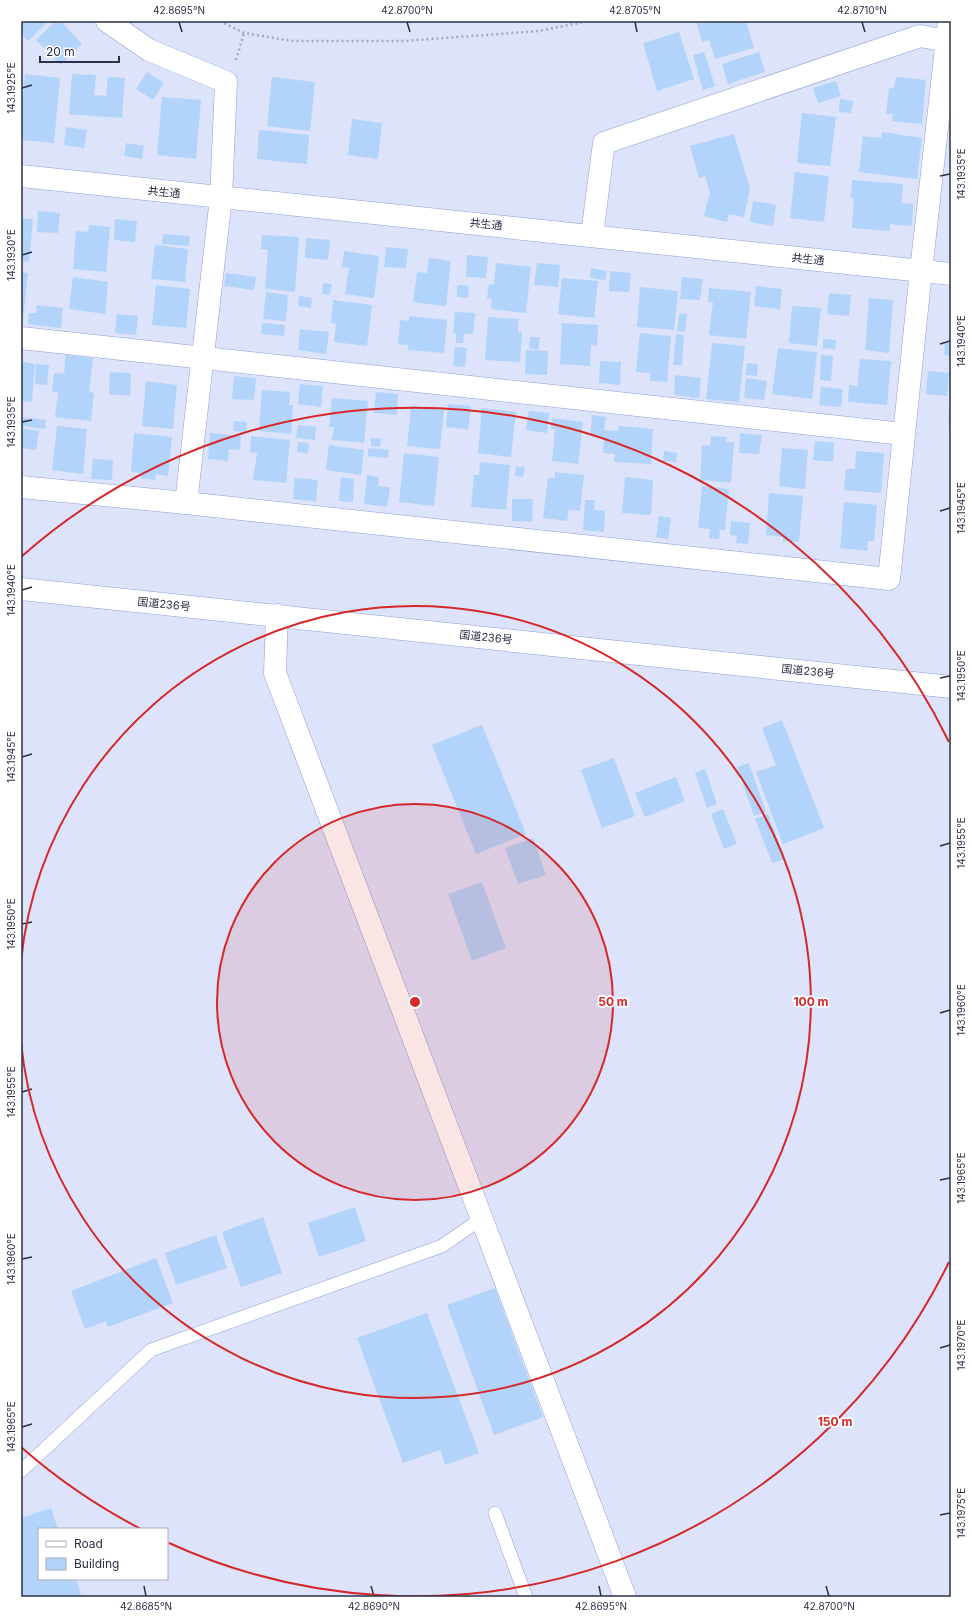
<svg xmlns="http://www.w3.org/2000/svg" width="972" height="1618" font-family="Inter,'Noto Sans JP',sans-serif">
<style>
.building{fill:#b2d4fa}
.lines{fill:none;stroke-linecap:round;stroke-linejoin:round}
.service-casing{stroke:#8f9ed4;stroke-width:14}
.minor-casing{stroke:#8f9ed4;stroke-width:23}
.tertiary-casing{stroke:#8f9ed4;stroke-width:23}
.trunk-casing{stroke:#8f9ed4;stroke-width:23}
.path{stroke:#a3a9c1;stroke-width:2.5;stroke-dasharray:2 3;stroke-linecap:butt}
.service{stroke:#fff;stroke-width:13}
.minor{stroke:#fff;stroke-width:22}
.tertiary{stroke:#fff;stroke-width:22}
.trunk{stroke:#fff;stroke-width:22}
.ticks{fill:none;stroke:#2a3046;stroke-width:1.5}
.ring{fill:none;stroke:#d62828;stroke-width:2}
.labels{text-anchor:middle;stroke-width:3.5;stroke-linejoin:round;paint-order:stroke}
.street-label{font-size:11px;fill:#2a3046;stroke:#fff}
.centre{fill:#d62828;stroke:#fff;stroke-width:2}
.ring-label{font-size:12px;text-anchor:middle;font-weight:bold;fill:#d62828;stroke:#fff;stroke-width:3.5;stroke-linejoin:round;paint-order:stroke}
.neatline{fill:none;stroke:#2a3046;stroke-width:1.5}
.ticks-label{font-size:10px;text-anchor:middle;fill:#2a3046}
</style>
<rect width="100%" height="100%" fill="#dce3fb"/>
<g class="building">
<polygon points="21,21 48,21 28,41 21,33"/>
<polygon points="56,21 61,21 82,44 61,65 36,40"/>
<polygon points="696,21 746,21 754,48 715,59 709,40 702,42"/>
<polygon points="679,32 694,79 657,91 643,43"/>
<polygon points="704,52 715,86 703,90 693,55"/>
<polygon points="759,52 765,72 728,84 722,64"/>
<polygon points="147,72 164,83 153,100 136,89"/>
<polygon points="25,74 60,78 54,143 21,140 21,112"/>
<polygon points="72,74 96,75 94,95 106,96 108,77 125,78 122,118 69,114"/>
<polygon points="272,77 315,82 310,131 267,126"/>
<polygon points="896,77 926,80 922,124 892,121 893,114 886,114 889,88 894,88"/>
<polygon points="836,81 841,96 818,103 813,88"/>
<polygon points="162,97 201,100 196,159 157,155"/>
<polygon points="840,99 853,101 851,113 839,112"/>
<polygon points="802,113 836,117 830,166 797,163"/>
<polygon points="352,119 382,123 378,159 348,155"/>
<polygon points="66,127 87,130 84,148 64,145"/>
<polygon points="259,130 309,135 307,164 257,159"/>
<polygon points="882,132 922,138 917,179 859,172 863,136 881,138"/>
<polygon points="734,134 750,189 744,217 729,214 727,222 704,216 710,192 705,176 699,178 690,146"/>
<polygon points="126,143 144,146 142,159 124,156"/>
<polygon points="795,172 829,176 824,222 790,218"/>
<polygon points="852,180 903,184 902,203 913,204 912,226 890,224 890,231 852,228 854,198 851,198"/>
<polygon points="753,201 776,205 773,226 750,222"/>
<polygon points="38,211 60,213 58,233 37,232"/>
<polygon points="21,218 33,219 29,262 21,261"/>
<polygon points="115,219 137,221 135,242 114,240"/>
<polygon points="89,225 110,227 106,272 73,269 76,231 88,232"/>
<polygon points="163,234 190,236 189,246 162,244"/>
<polygon points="262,235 299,237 295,292 265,289 268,250 261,249"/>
<polygon points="306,238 330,240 328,260 305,258"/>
<polygon points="155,245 188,249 185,282 151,279"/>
<polygon points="386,247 408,249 406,268 384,267"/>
<polygon points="344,251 379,256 374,298 345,294 349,268 342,267"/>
<polygon points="467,255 488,257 486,278 466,277"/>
<polygon points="429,258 451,261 446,306 413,302 417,272 427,273"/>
<polygon points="496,263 531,267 526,313 491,309 492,299 487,298 489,284 494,285"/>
<polygon points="537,263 560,265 558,287 534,285"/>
<polygon points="591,268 607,271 605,280 590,278"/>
<polygon points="610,271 631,273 629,292 609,291"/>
<polygon points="21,272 28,273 23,319 21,319"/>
<polygon points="226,273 256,277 254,290 224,286"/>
<polygon points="73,277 108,282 105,314 69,309"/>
<polygon points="682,277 703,279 700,300 680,299"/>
<polygon points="562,278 598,281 594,318 558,314"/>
<polygon points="323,283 332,284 330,295 322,294"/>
<polygon points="156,285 190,289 186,328 152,325"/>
<polygon points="457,285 469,286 468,298 457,297"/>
<polygon points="756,286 782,289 780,309 754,306"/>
<polygon points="640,287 678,291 674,330 637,327"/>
<polygon points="709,288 751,292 746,339 709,335 713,302 708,302"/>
<polygon points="266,292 288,295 286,321 263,319"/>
<polygon points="829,293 851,295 849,316 827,314"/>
<polygon points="299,296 312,298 311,308 298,306"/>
<polygon points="869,298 893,300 889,353 865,350"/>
<polygon points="333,300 372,305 367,346 334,342 336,324 331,323"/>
<polygon points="37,305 63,308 61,328 28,324 29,313 36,313"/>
<polygon points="792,306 821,308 817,346 789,343"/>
<polygon points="455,312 475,313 473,334 464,334 463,343 456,343 456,333 453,333"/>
<polygon points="117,314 138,316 136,335 115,333"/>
<polygon points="679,314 687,314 685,332 677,331"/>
<polygon points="409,316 447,320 444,353 408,350 408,345 398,344 400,320 409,321"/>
<polygon points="488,317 519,319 518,332 522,332 520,362 485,360"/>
<polygon points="262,323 285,325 284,336 261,334"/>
<polygon points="562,323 598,325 597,346 591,345 590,366 560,364"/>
<polygon points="300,329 329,332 326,354 298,350"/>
<polygon points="640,333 671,336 667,382 650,381 650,373 636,372"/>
<polygon points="676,334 684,335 682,365 673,365"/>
<polygon points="530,337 540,337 538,350 529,348"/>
<polygon points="823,339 836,340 835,349 823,348"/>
<polygon points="712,343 745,346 739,402 706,399"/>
<polygon points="945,343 951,343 951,356 944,355"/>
<polygon points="455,347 467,348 465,367 453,366"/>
<polygon points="778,348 817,352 812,399 772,394"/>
<polygon points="526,350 548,351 547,375 525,374"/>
<polygon points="66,355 93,358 89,392 94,393 91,421 55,417 58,392 52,392 54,373 64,374"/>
<polygon points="821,355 833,356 831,381 820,380"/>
<polygon points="860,359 891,361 887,405 848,402 849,385 857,386"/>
<polygon points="600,361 621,362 620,385 599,383"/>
<polygon points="23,362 35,364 32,402 21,401"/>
<polygon points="747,363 758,364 757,376 746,375"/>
<polygon points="36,364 49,365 47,385 35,384"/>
<polygon points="928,371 949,373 947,396 926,394"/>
<polygon points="110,372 131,373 130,396 109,394"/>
<polygon points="675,375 701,378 699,398 674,395"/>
<polygon points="234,376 256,378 254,400 232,399"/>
<polygon points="746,378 767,381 764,400 744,398"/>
<polygon points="146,381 177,385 173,429 142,426"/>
<polygon points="300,384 323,386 321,407 298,404"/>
<polygon points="821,387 843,389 841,407 819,405"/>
<polygon points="262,390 290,392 289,405 293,405 291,434 259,431"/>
<polygon points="376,392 398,394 397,415 374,413"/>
<polygon points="332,398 368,401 364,443 332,440 334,427 329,427"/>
<polygon points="950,401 951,401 951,425 948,425"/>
<polygon points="448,404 471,406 468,429 446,427"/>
<polygon points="411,406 444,410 440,449 407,446"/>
<polygon points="482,408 516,412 511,457 478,453"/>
<polygon points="529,411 549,413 547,433 526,430"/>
<polygon points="592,415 606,417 604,430 618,431 619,426 653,429 651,464 614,462 615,454 603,453 604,437 590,436"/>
<polygon points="21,417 46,420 45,429 21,426"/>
<polygon points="552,418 583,422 578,464 552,461 555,429 551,429"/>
<polygon points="234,421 247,422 246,432 233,431"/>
<polygon points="298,425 316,427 315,440 296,438"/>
<polygon points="57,426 87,429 83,474 52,470"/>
<polygon points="21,428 39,431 36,450 21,448"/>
<polygon points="134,433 172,437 168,476 156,474 155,480 140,478 141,473 131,472"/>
<polygon points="210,433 241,436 240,450 229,449 228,461 208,459"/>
<polygon points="740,433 762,435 759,454 739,453"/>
<polygon points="251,436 290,440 286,483 253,480 257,453 250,452"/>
<polygon points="711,436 727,437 726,442 734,442 731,483 700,480 702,445 710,446"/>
<polygon points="371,438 381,439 380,447 371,446"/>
<polygon points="815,441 834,443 833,462 813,460"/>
<polygon points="298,442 309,443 308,453 297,452"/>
<polygon points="329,445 364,450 361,475 326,470"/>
<polygon points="368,448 389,450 388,458 368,456"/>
<polygon points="782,448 808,450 805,489 779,486"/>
<polygon points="664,451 677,453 676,462 663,461"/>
<polygon points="856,451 884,453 881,493 844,490 846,469 855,469"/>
<polygon points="404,453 439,457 434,506 399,502"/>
<polygon points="93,459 113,460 112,480 91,479"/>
<polygon points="480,462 510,465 506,510 471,507 474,475 479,475"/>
<polygon points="516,466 525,467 523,477 515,476"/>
<polygon points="555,472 584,475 580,511 569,510 567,521 543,518 548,478 555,478"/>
<polygon points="367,475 379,477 378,486 390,487 387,507 364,504"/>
<polygon points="341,477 354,479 353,502 339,501"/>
<polygon points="625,477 653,480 651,515 622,513"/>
<polygon points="295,478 318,480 316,501 293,499"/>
<polygon points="702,486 729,489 725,530 720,530 719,539 709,538 710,529 698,528"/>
<polygon points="769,493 803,496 799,542 783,541 783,537 766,535"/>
<polygon points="512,499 533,499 532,522 512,521"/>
<polygon points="585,500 595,500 594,510 605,511 604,532 583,530"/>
<polygon points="844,502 877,505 874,541 868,541 867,551 840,548"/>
<polygon points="659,516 671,518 668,539 656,537"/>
<polygon points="731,521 750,523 748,544 736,543 737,536 730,535"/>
<polygon points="782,720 824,828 783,844 756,772 776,765 762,728"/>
<polygon points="482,725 526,834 476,854 432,745"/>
<polygon points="614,758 635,816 602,828 581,770"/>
<polygon points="749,763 766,812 754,816 737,767"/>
<polygon points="705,769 717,804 707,808 695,773"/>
<polygon points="676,777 685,801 645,817 635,793"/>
<polygon points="723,809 737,844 724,849 711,814"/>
<polygon points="768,814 785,859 772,863 755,819"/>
<polygon points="533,838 546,875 518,884 505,848"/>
<polygon points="482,882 506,948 472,961 448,894"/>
<polygon points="355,1207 366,1241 319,1257 308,1223"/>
<polygon points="263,1217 282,1273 241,1287 222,1232"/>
<polygon points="216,1235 227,1268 176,1285 165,1253"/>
<polygon points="156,1258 173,1303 108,1327 106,1321 85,1329 71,1291"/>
<polygon points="495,1288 543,1417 494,1435 447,1305"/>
<polygon points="427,1313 479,1453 445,1465 440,1450 403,1463 357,1338"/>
<polygon points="51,1508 58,1529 39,1529 39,1579 76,1579 81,1594 73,1597 21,1597 21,1518"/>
</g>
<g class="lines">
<defs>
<g id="service">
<polyline points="21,1471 151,1350 442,1246 481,1219"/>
<polyline points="495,1513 526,1597"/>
</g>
<g id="minor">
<polyline points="107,21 149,50 226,82 221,198 186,503"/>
<polyline points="592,235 604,143 920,36 947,41"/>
<polyline points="21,338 903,434"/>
<polyline points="21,487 186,503 889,579 921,271 949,21"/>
<polyline points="277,615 275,673 625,1597"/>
</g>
<polyline id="tertiary" points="21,176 951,274"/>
<polyline id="trunk" points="21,589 951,687"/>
</defs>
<use href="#service" class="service-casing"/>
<use href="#minor" class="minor-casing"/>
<use href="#tertiary" class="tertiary-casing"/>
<use href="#trunk" class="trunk-casing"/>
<g class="path">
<polyline points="220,21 244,33 292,41 404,41 539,31 588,21"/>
<polyline points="236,60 244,33"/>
</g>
<use href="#service" class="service"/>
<use href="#minor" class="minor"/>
<use href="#tertiary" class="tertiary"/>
<use href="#trunk" class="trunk"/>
</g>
<path class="ticks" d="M179,22L182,32M407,22L410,32M635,22L637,32M862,22L865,32M22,88L32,85M940,176L950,174M22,255L32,252M940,344L950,341M22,422L32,420M940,511L950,508M22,590L32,587M940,678L950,676M22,757L32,754M940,846L950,843M22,924L32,922M940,1013L950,1010M22,1092L32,1089M940,1180L950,1178M22,1259L32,1257M940,1348L950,1345M22,1427L32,1424M940,1515L950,1513M144,1586L146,1596M371,1586L374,1596M599,1586L601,1596M826,1586L829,1596"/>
<circle cx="415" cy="1002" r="198" fill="#d62828" fill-opacity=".12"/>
<g class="ring">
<circle cx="415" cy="1002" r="198"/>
<path d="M21 961A396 396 0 1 1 21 1043"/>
<path d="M949 1262A594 594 0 0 1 169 1543M141 1529A594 594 0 0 1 21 1447M21 557A594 594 0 0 1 949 742"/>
</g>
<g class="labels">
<g class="street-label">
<text transform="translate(164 192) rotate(6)" y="4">共生通</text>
<text transform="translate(486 224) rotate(6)" y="4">共生通</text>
<text transform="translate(808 259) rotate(6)" y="4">共生通</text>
<text transform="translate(164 604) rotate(6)" y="4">国道236号</text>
<text transform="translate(486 637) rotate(6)" y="4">国道236号</text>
<text transform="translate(808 671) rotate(6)" y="4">国道236号</text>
</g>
</g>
<circle cx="415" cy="1002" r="6" class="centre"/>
<g class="ring-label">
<text x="613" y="1006">50 m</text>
<text x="811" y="1006">100 m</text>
<text x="835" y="1426">150 m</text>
</g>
<rect width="972" height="1618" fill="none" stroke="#ffffff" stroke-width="44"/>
<rect x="38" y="1528" width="130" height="52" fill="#ffffff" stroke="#aaacb5"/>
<rect x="46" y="1541" width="20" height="6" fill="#ffffff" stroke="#aaacb5"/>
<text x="74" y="1548" font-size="12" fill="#2a3046">Road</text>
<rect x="46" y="1558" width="20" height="12" fill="#b2d4fa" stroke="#aaacb5"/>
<text x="74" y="1568" font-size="12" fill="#2a3046">Building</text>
<path d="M40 56v6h79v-6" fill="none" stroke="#2a3046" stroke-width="2"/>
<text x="46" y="56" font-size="12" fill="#2a3046" stroke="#ffffff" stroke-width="3" paint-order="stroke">20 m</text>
<rect x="22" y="22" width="928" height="1574" class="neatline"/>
<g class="ticks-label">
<text x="179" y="14">42.8695°N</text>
<text x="407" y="14">42.8700°N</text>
<text x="635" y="14">42.8705°N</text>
<text x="862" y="14">42.8710°N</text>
<text transform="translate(11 88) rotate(-90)" y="4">143.1925°E</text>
<text transform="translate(961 174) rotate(-90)" y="4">143.1935°E</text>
<text transform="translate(11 255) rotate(-90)" y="4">143.1930°E</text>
<text transform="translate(961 341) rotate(-90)" y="4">143.1940°E</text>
<text transform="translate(11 422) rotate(-90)" y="4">143.1935°E</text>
<text transform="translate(961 508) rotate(-90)" y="4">143.1945°E</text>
<text transform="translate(11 590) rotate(-90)" y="4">143.1940°E</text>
<text transform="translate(961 676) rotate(-90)" y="4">143.1950°E</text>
<text transform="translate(11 757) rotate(-90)" y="4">143.1945°E</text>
<text transform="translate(961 843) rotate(-90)" y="4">143.1955°E</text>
<text transform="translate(11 924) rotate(-90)" y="4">143.1950°E</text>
<text transform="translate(961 1010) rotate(-90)" y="4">143.1960°E</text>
<text transform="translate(11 1092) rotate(-90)" y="4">143.1955°E</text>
<text transform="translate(961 1178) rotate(-90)" y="4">143.1965°E</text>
<text transform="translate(11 1259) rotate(-90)" y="4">143.1960°E</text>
<text transform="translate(961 1345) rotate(-90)" y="4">143.1970°E</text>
<text transform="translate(11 1427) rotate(-90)" y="4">143.1965°E</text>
<text transform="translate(961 1513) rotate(-90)" y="4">143.1975°E</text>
<text x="146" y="1610">42.8685°N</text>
<text x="374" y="1610">42.8690°N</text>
<text x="601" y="1610">42.8695°N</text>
<text x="829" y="1610">42.8700°N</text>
</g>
</svg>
